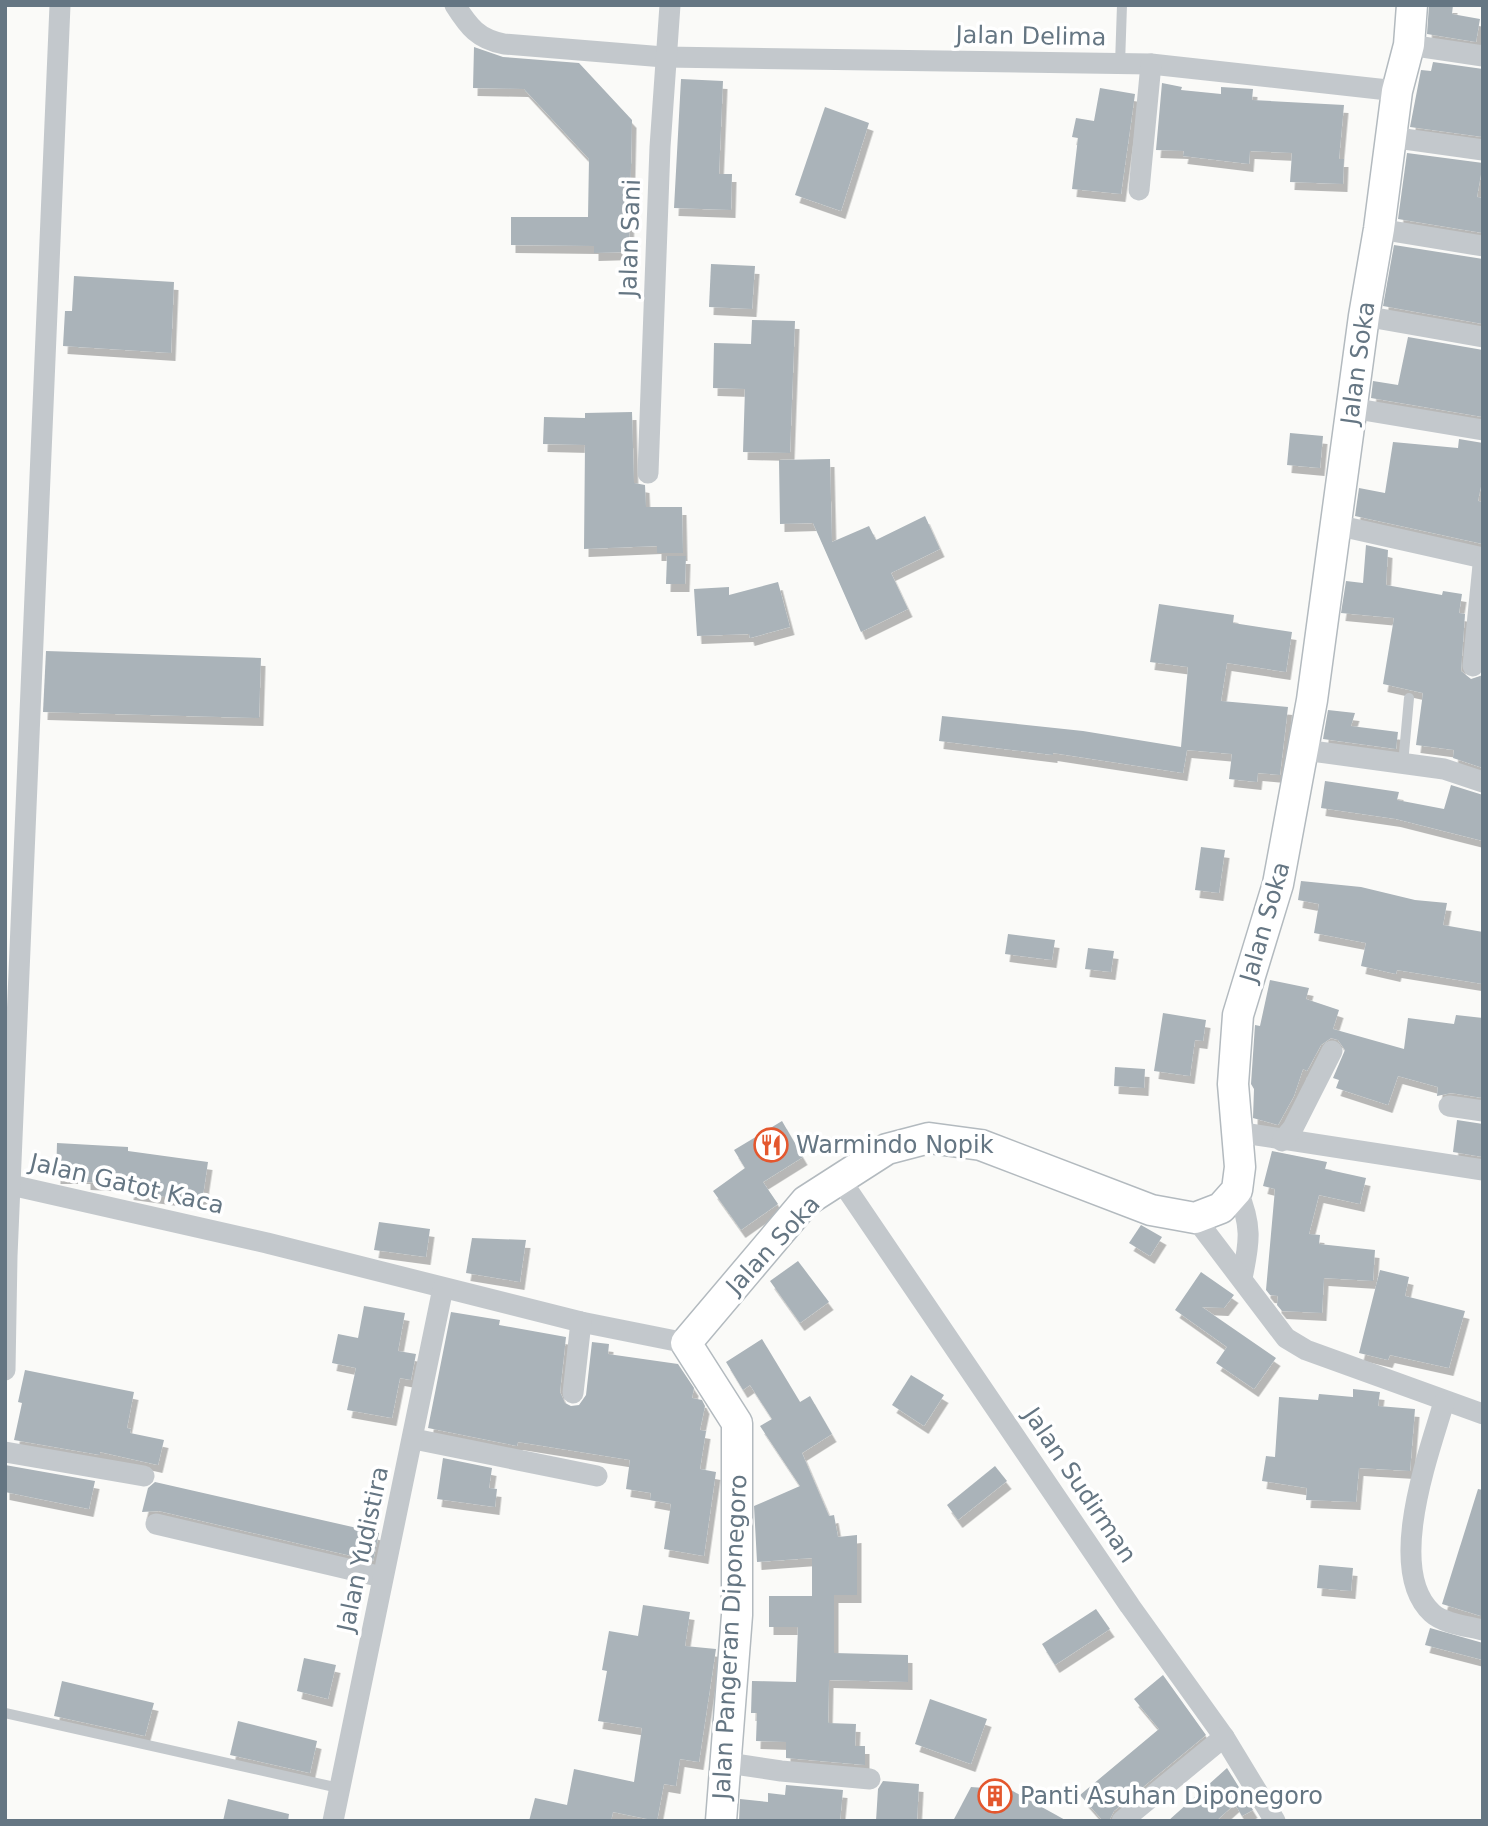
<svg xmlns="http://www.w3.org/2000/svg" width="1488" height="1826" font-family="'DejaVu Sans',sans-serif">
<style>
.building{fill:#aab3b9;filter:url(#shadow)}
.lines{fill:none;stroke-linecap:round;stroke-linejoin:round}
.secondary-casing{stroke:#b3babf;stroke-width:33}
.lane{stroke:#c3c8cc;stroke-width:10}
.street{stroke:#c3c8cc;stroke-width:21}
.secondary{stroke:#fff;stroke-width:30}
.labels{text-anchor:middle;stroke-width:7;stroke-linejoin:round;paint-order:stroke}
.street-label{font-size:24px;fill:#657683;stroke:#fff}
.poi-label{font-size:24px;fill:#657683;stroke:#fff;text-anchor:start}
</style>
<defs>
<filter id="shadow"><feDropShadow dx="4.5" dy="8" stdDeviation="0" flood-color="#0004"/></filter>
</defs>
<rect width="100%" height="100%" fill="#fafaf8"/>
<g class="building">
<polygon points="1429,5 1453,5 1452,14 1480,19 1476,42 1427,34"/>
<polygon points="474,47 503,57 579,63 632,120 629,252 594,253 594,246 511,245 511,217 588,217 589,159 524,89 473,88"/>
<polygon points="1433,62 1483,69 1483,137 1410,127 1421,70 1431,71"/>
<polygon points="681,79 723,81 719,174 732,174 731,210 674,208"/>
<polygon points="1162,83 1182,87 1181,90 1221,94 1221,87 1253,89 1252,100 1344,105 1339,159 1344,159 1343,184 1290,182 1292,153 1250,151 1249,164 1183,156 1184,151 1156,150"/>
<polygon points="1100,88 1135,94 1121,194 1072,189 1078,138 1072,137 1076,118 1094,121"/>
<polygon points="825,107 869,123 841,211 795,195"/>
<polygon points="1407,153 1483,163 1477,197 1483,198 1483,233 1398,219"/>
<polygon points="1394,245 1483,259 1483,324 1383,306"/>
<polygon points="711,264 755,266 752,309 709,307"/>
<polygon points="74,276 174,282 171,353 63,346 65,311 72,311"/>
<polygon points="752,320 795,321 790,453 743,452 745,389 713,388 714,343 751,344"/>
<polygon points="1408,337 1483,350 1483,417 1371,398 1373,381 1398,385"/>
<polygon points="632,412 634,483 645,485 646,507 682,507 683,553 657,553 657,546 584,549 585,445 543,444 544,417 585,418 585,413"/>
<polygon points="1290,433 1323,436 1320,468 1287,465"/>
<polygon points="1459,439 1483,443 1483,477 1478,501 1483,502 1483,544 1355,516 1359,488 1385,493 1393,442 1458,448"/>
<polygon points="830,459 832,542 869,526 876,540 925,516 940,549 891,573 908,609 861,632 813,523 780,524 779,460"/>
<polygon points="1366,545 1388,550 1386,585 1442,595 1443,591 1462,594 1459,613 1465,614 1461,671 1471,679 1483,675 1483,768 1453,758 1454,750 1416,745 1423,693 1383,684 1394,618 1341,613 1346,581 1363,583"/>
<polygon points="667,556 686,556 685,584 666,584"/>
<polygon points="778,582 790,627 750,638 749,634 697,636 694,589 729,587 729,595"/>
<polygon points="1159,604 1234,615 1233,623 1292,632 1286,672 1227,663 1221,701 1288,707 1280,775 1258,773 1257,782 1229,779 1232,754 1187,750 1183,773 1053,753 1053,755 939,741 942,716 1083,731 1181,747 1188,667 1150,662"/>
<polygon points="46,651 261,658 259,718 43,712"/>
<polygon points="1328,710 1355,713 1351,726 1398,732 1396,749 1323,739"/>
<polygon points="1325,781 1399,792 1397,800 1444,809 1451,785 1483,795 1483,841 1396,819 1321,808"/>
<polygon points="1201,847 1225,850 1219,893 1195,890"/>
<polygon points="1301,881 1361,887 1415,900 1447,903 1443,925 1483,932 1483,984 1397,970 1396,974 1361,966 1366,943 1314,933 1319,904 1298,900"/>
<polygon points="1008,934 1055,940 1052,960 1005,954"/>
<polygon points="1088,948 1114,951 1111,972 1085,969"/>
<polygon points="1270,980 1309,988 1306,999 1339,1010 1333,1029 1404,1049 1408,1018 1454,1024 1456,1015 1483,1018 1483,1098 1451,1093 1437,1096 1438,1087 1398,1076 1388,1105 1336,1088 1339,1080 1333,1078 1345,1050 1338,1040 1331,1038 1321,1045 1307,1071 1303,1069 1294,1096 1278,1125 1253,1118 1254,1089 1251,1084 1255,1025 1260,1026"/>
<polygon points="1163,1013 1206,1020 1203,1041 1195,1040 1190,1076 1154,1071"/>
<polygon points="1115,1067 1145,1069 1144,1088 1114,1086"/>
<polygon points="1457,1120 1483,1124 1483,1157 1453,1152"/>
<polygon points="782,1121 803,1157 763,1182 778,1204 741,1230 713,1191 745,1168 734,1150"/>
<polygon points="57,1143 128,1147 128,1151 208,1162 202,1202 129,1192 131,1184 86,1182 86,1176 56,1176"/>
<polygon points="1272,1151 1327,1162 1325,1169 1366,1178 1360,1204 1319,1195 1309,1234 1320,1235 1319,1244 1375,1250 1373,1281 1324,1278 1322,1313 1282,1311 1277,1305 1278,1296 1270,1295 1266,1290 1275,1189 1263,1186"/>
<polygon points="379,1222 430,1229 426,1257 374,1250"/>
<polygon points="1141,1225 1162,1237 1150,1256 1129,1243"/>
<polygon points="472,1238 526,1240 520,1282 466,1273"/>
<polygon points="798,1261 829,1302 800,1323 770,1281"/>
<polygon points="1380,1270 1409,1277 1405,1296 1465,1311 1449,1368 1390,1355 1388,1360 1359,1353"/>
<polygon points="1201,1272 1234,1295 1224,1308 1202,1307 1276,1358 1254,1389 1216,1363 1227,1347 1175,1310"/>
<polygon points="364,1306 405,1313 398,1351 416,1354 411,1380 400,1378 392,1418 347,1410 356,1368 332,1363 338,1334 358,1338"/>
<polygon points="451,1312 500,1320 499,1325 566,1337 560,1392 565,1403 571,1406 579,1405 586,1395 592,1342 609,1344 608,1354 678,1364 694,1388 692,1398 702,1400 705,1406 700,1430 706,1431 700,1469 716,1472 704,1556 664,1549 671,1504 650,1500 651,1493 626,1489 630,1460 518,1442 517,1446 428,1428"/>
<polygon points="762,1339 800,1402 810,1396 832,1434 802,1453 829,1516 834,1515 838,1537 857,1535 857,1595 834,1595 834,1653 908,1655 908,1682 829,1680 828,1723 856,1724 855,1746 865,1746 865,1765 786,1758 786,1742 756,1741 757,1713 751,1713 752,1681 796,1682 798,1627 769,1627 769,1596 812,1596 812,1558 757,1562 754,1506 800,1486 760,1426 772,1419 750,1385 743,1390 726,1362"/>
<polygon points="25,1370 134,1392 127,1428 131,1429 130,1433 164,1440 158,1465 100,1452 100,1455 14,1440 22,1403 18,1402"/>
<polygon points="911,1375 944,1395 924,1426 892,1405"/>
<polygon points="1353,1389 1380,1392 1378,1406 1415,1409 1410,1471 1359,1468 1356,1502 1306,1500 1307,1488 1262,1481 1266,1456 1275,1457 1279,1397 1318,1400 1319,1394 1353,1397"/>
<polygon points="443,1458 492,1468 489,1488 497,1489 495,1507 437,1499"/>
<polygon points="5,1465 95,1481 89,1509 5,1492"/>
<polygon points="995,1466 1007,1481 958,1520 947,1505"/>
<polygon points="155,1482 379,1533 373,1561 159,1511 142,1512 148,1488"/>
<polygon points="1478,1489 1483,1490 1481,1616 1442,1604"/>
<polygon points="1319,1565 1353,1568 1351,1591 1317,1588"/>
<polygon points="643,1605 690,1612 685,1646 716,1649 699,1762 680,1759 676,1786 664,1784 657,1821 613,1812 611,1821 529,1821 535,1798 567,1805 574,1769 634,1782 642,1728 598,1721 607,1671 602,1670 609,1631 638,1636"/>
<polygon points="1096,1609 1110,1629 1055,1665 1042,1644"/>
<polygon points="1430,1628 1483,1643 1483,1660 1425,1645"/>
<polygon points="304,1658 336,1665 328,1699 297,1691"/>
<polygon points="1163,1675 1206,1735 1114,1811 1109,1821 1103,1821 1080,1795 1159,1729 1134,1699"/>
<polygon points="62,1681 154,1703 145,1736 54,1716"/>
<polygon points="930,1699 987,1719 971,1764 915,1744"/>
<polygon points="238,1721 317,1741 310,1773 230,1755"/>
<polygon points="1227,1768 1253,1810 1242,1816 1235,1804 1216,1821 1168,1821"/>
<polygon points="883,1781 919,1784 917,1821 876,1821 878,1789"/>
<polygon points="786,1785 843,1790 840,1821 739,1821 740,1799 768,1802 768,1793 785,1795"/>
<polygon points="971,1787 1011,1790 1067,1821 953,1821"/>
<polygon points="228,1799 289,1814 288,1821 223,1821"/>
</g>
<g class="lines">
<defs>
<polyline id="secondary" points="721,1821 737,1615 737,1423 686,1343 806,1201 887,1149 929,1138 981,1145 1151,1210 1195,1218 1221,1208 1237,1190 1240,1167 1233,1084 1238,1015 1278,884 1312,700 1364,316 1379,229 1397,91 1409,45 1412,5"/>
</defs>
<use href="#secondary" class="secondary-casing"/>
<g class="lane">
<polyline points="1120,64 1122,5"/>
<polyline points="1403,764 1409,698"/>
<polyline points="5,1713 339,1788"/>
</g>
<g class="street">
<path d="M455,5C469,27 478,39 504,44L664,57L1151,64L1397,91"/>
<polyline points="1409,45 1483,56"/>
<polyline points="1390,137 1483,150"/>
<polyline points="1139,190 1151,64"/>
<polyline points="1379,229 1483,246"/>
<polyline points="1364,316 1483,337"/>
<polyline points="1351,408 1483,430"/>
<polyline points="648,473 660,147 670,5"/>
<polyline points="1336,525 1483,558"/>
<polyline points="1473,666 1483,565"/>
<polyline points="1304,750 1444,769 1483,782"/>
<polyline points="1449,1106 1483,1111"/>
<polyline points="1237,1132 1483,1170"/>
<polyline points="1282,1141 1293,1128 1332,1051"/>
<polyline points="840,1179 1130,1606 1224,1737 1275,1821"/>
<polyline points="11,1185 267,1243 581,1322 686,1343"/>
<path d="M1237,1190C1252,1225 1250,1241 1242,1278"/>
<polyline points="1195,1218 1286,1338 1306,1350 1483,1414"/>
<polyline points="5,1370 7,1256 60,5"/>
<polyline points="573,1393 581,1322"/>
<path d="M1444,1402C1429,1453 1385,1570 1432,1613C1444,1624 1468,1626 1483,1630"/>
<polyline points="414,1439 597,1476"/>
<polyline points="5,1452 144,1476"/>
<polyline points="156,1524 382,1577"/>
<polyline points="728,1763 781,1771 870,1779"/>
<polyline points="333,1821 443,1288"/>
<polyline points="1122,1821 1224,1737"/>
</g>
<use href="#secondary" class="secondary"/>
</g>
<defs>
<symbol id="restaurant-ring" viewBox="-11 -11 22 22"><circle r="9.5" fill="#fff" stroke="#e4572e" stroke-width="1.5"/><path d="M-5-6h1v4h1v-4h1v4h1v-4h1v5L-1.5 .5V6h-2V.5L-5-1ZM5-6V6H3V1.5H1.5Q1.5-4 5-6Z" fill="#e4572e"/></symbol>
<symbol id="building-ring" viewBox="-11 -11 22 22"><circle r="9.5" fill="#fff" stroke="#e4572e" stroke-width="1.5"/><path d="M-4-6H4V6H1V3H-1V6H-4ZM-2.5-4.3h1.7v1.8h-1.7ZM.8-4.3h1.7v1.8H.8ZM-2.5-1h1.7V.8h-1.7ZM.8-1h1.7V.8H.8Z" fill="#e4572e"/></symbol>
</defs>
<g fill-rule="evenodd">
<use href="#restaurant-ring" x="752" y="1126" width="38" height="38"/>
<use href="#building-ring" x="976" y="1777" width="38" height="38"/>
</g>
<g class="labels">
<g class="street-label">
<text transform="translate(1031 36) rotate(1)" y="8">Jalan Delima</text>
<text transform="translate(630 238) rotate(-88)" y="8">Jalan Sani</text>
<text transform="translate(1358 363) rotate(-82)" y="8">Jalan Soka</text>
<text transform="translate(1265 922) rotate(-74)" y="8">Jalan Soka</text>
<text transform="translate(127 1184) rotate(13)" y="8">Jalan Gatot Kaca</text>
<text transform="translate(773 1245) rotate(-47)" y="8">Jalan Soka</text>
<text transform="translate(1080 1485) rotate(56)" y="8">Jalan Sudirman</text>
<text transform="translate(363 1549) rotate(-78)" y="8">Jalan Yudistira</text>
<text transform="translate(730 1637) rotate(-87)" y="8">Jalan Pangeran Diponegoro</text>
</g>
<g class="poi-label">
<text x="796" y="1153">Warmindo Nopik</text>
<text x="1020" y="1804">Panti Asuhan Diponegoro</text>
</g>
</g>
<rect width="1488" height="1826" fill="none" stroke="#657683" stroke-width="14"/>
</svg>
